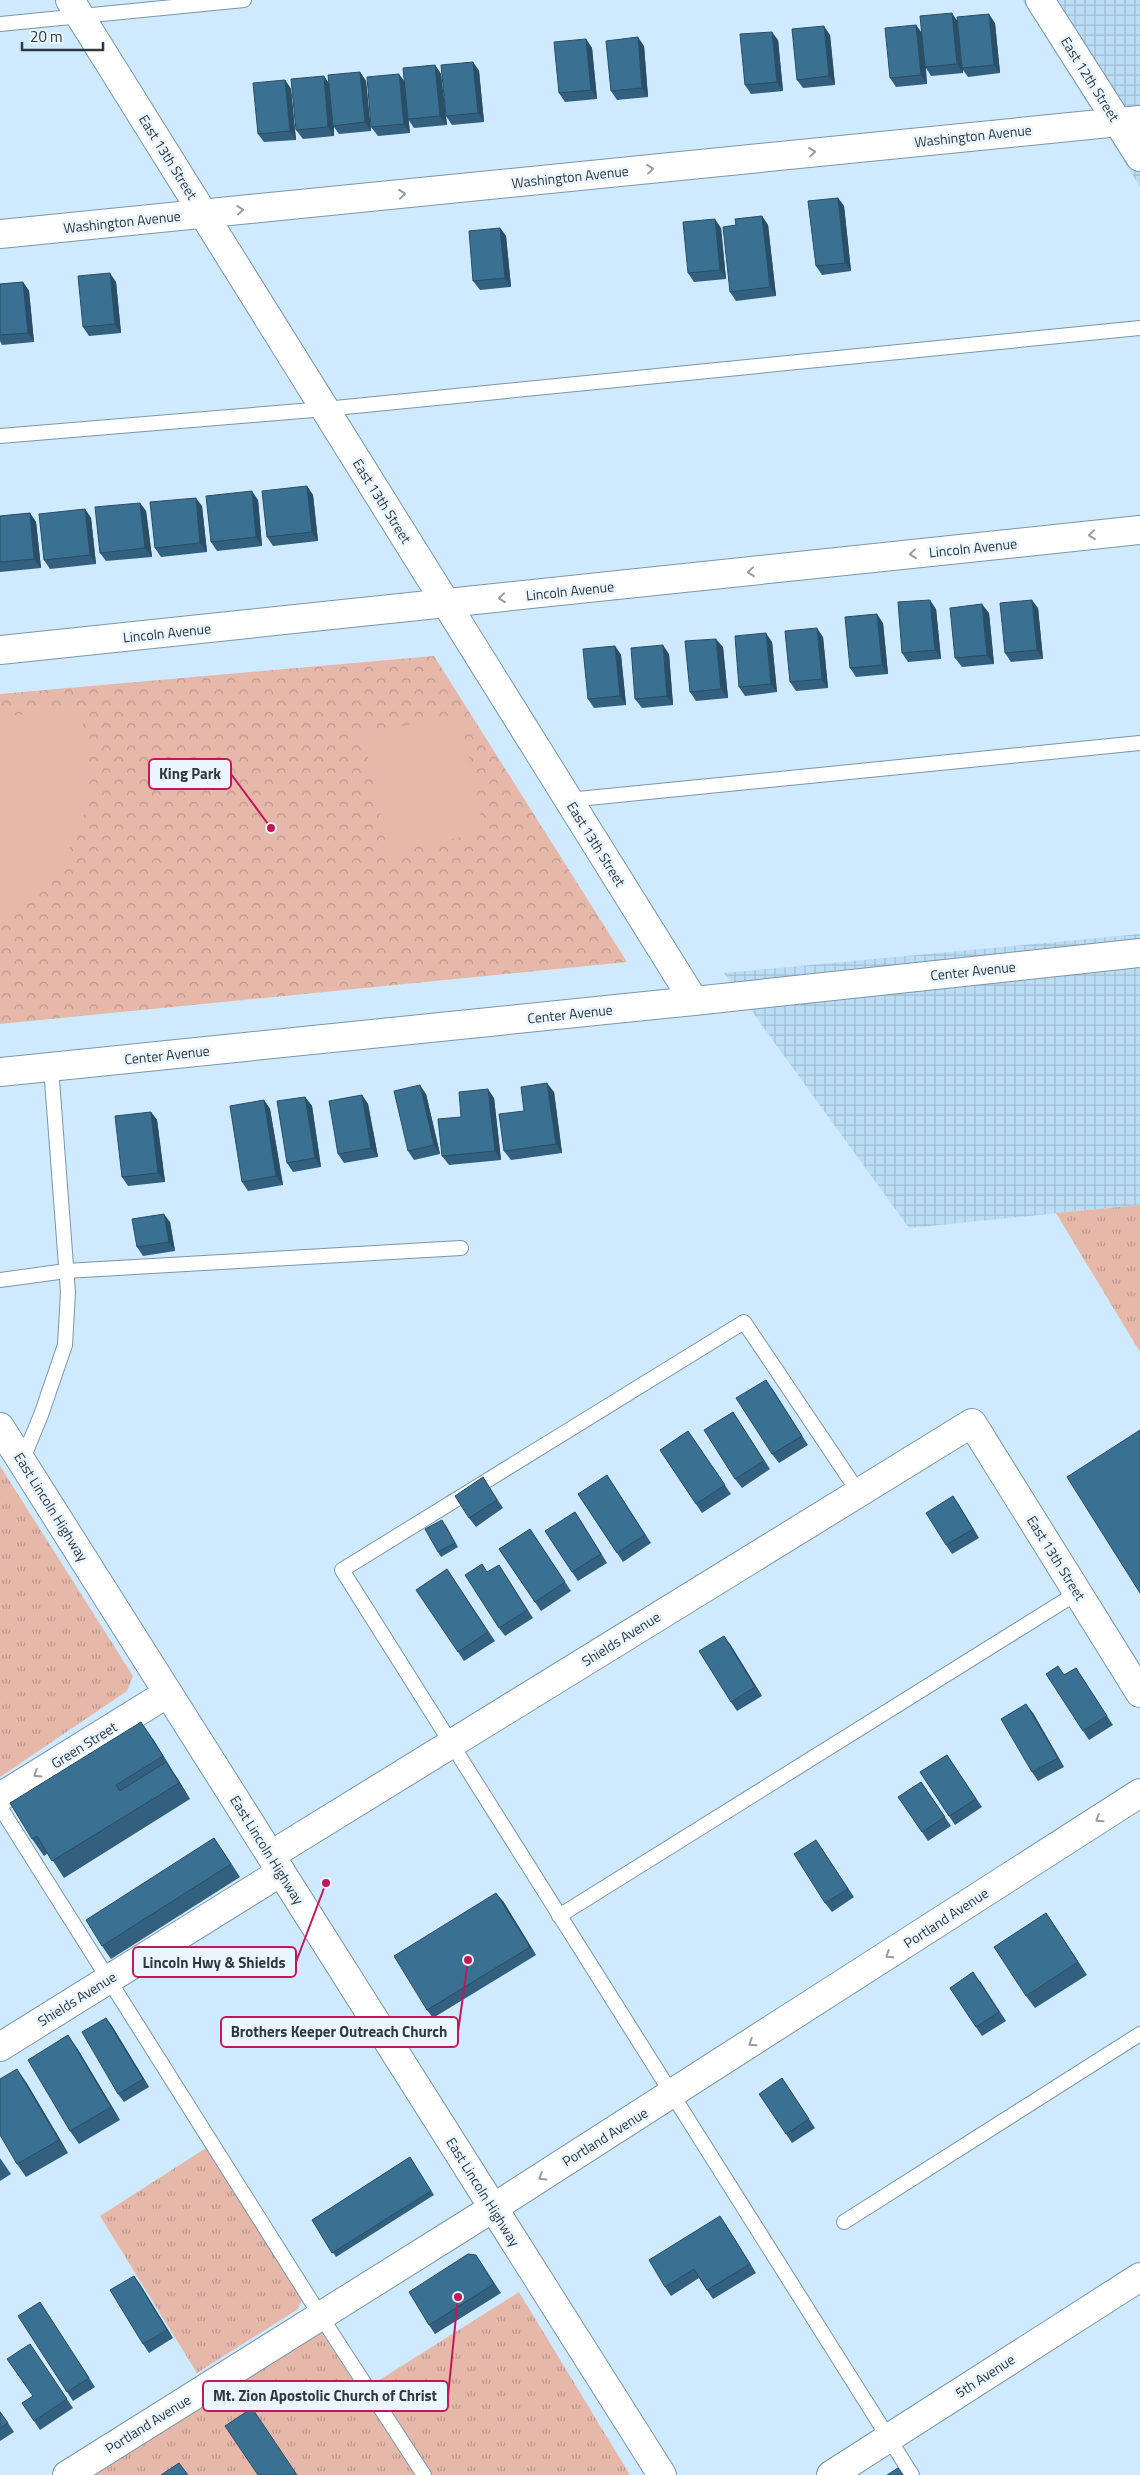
<svg xmlns="http://www.w3.org/2000/svg" width="1140" height="2475" font-family="'Titillium Web',sans-serif">
<style>
.industrial{fill:url(#industrial-grid)}
.grass{fill:url(#grass-tufts)}
.park{fill:url(#park-crowns)}
.pitch{fill:#e6b8aa}
.lines{fill:none;stroke-linecap:round;stroke-linejoin:round}
.lane-casing{stroke:#7b95a7;stroke-width:16}
.street-casing{stroke:#7b95a7;stroke-width:30}
.primary-casing{stroke:#7b95a7;stroke-width:30}
.lane{stroke:#fff;stroke-width:14}
.street{stroke:#fff;stroke-width:28}
.primary{stroke:#fff;stroke-width:28}
.wall{fill:#32607e}
.shaded-wall{fill:#294e66}
.building{fill:#3a7092;stroke:#294e66}
.oneway{stroke:#969ca0}
.labels{text-anchor:middle;stroke-width:5;stroke-linejoin:round;paint-order:stroke}
.street-label{font-size:14px;fill:#2d3840;stroke:#eaf5fd}
.leader{fill:none;stroke:#c2185b;stroke-width:2}
.callout-dot{fill:#c2185b;stroke:#eaf5fd;stroke-width:2}
.callout{fill:#eaf5fd;stroke:#c2185b;stroke-width:2}
.callout-label{font-size:15px;text-anchor:middle;font-weight:bold;fill:#2d3840}
</style>
<defs>
<pattern id="industrial-grid" width="8" height="8" patternUnits="userSpaceOnUse" patternTransform="scale(1.25)"><rect width="8" height="8" fill="#bcdef5"/><path d="M0 4h8M4 0v8" fill="none" stroke="#a2bfd3"/></pattern>
<pattern id="grass-tufts" width="24" height="20" patternUnits="userSpaceOnUse" patternTransform="scale(1.25)"><rect width="24" height="20" fill="#e6b8aa"/><path d="M3 7l-1-3M5 7V3M7 7l1-3M15 17l-1-3M17 17v-4M19 17l1-3" fill="none" stroke="#bb978c"/></pattern>
<pattern id="park-crowns" width="20" height="18" patternUnits="userSpaceOnUse" patternTransform="scale(1.25)"><rect width="20" height="18" fill="#e6b8aa"/><path d="M2 6a3 3 0 1 1 6 0M12 15a3 3 0 1 1 6 0" fill="none" stroke="#bb978c"/></pattern>
</defs>
<rect width="100%" height="100%" fill="#cfeafe"/>
<g class="industrial">
<polygon points="1022,0 1140,0 1140,187"/>
<polygon points="1140,934 1140,1205 909,1228 724,973"/>
</g>
<g class="grass">
<polygon points="1140,1205 1140,1352 1056,1213"/>
<polygon points="0,1466 133,1676 127,1691 0,1777"/>
<polygon points="206,2148 302,2300 298,2309 197,2373 100,2216"/>
<polygon points="519,2292 630,2475 431,2475 373,2384"/>
<polygon points="316,2332 322,2333 415,2475 91,2475"/>
</g>
<polygon class="park" points="434,656 627,962 0,1024 0,694"/>
<g class="pitch">
<polygon points="80,707 89,761 85,813 66,856 25,904 0,917 0,717"/>
<polygon points="460,715 484,832 388,853 363,733"/>
</g>
<g class="lines">
<defs>
<g id="lane">
<polyline points="0,24 244,0"/>
<polyline points="0,436 325,409 1140,328"/>
<polyline points="568,800 1140,743"/>
<polyline points="0,1280 66,1271 461,1248"/>
<polyline points="22,1461 41,1415 65,1345 68,1292 51,1067"/>
<polyline points="859,1493 744,1322 342,1570 912,2475"/>
<polyline points="0,1807 320,2315 424,2475"/>
<polyline points="559,1916 1077,1593"/>
<polyline points="844,2222 1140,2034"/>
</g>
<g id="street">
<polyline points="70,0 694,1001"/>
<polyline points="1040,0 1140,157"/>
<polyline points="0,234 1140,120"/>
<polyline points="0,650 1140,530"/>
<polyline points="0,1072 694,1001 1140,953"/>
<polyline points="0,1797 168,1693"/>
<polyline points="271,1855 972,1423 1140,1693"/>
<polyline points="0,2047 281,1872"/>
<polyline points="67,2475 493,2208 1140,1793"/>
<polyline points="831,2475 1140,2277"/>
</g>
<polyline id="primary" points="0,1427 662,2475"/>
</defs>
<use href="#lane" class="lane-casing"/>
<use href="#street" class="street-casing"/>
<use href="#primary" class="primary-casing"/>
<use href="#lane" class="lane"/>
<use href="#street" class="street"/>
<use href="#primary" class="primary"/>
</g>
<g class="wall">
<polygon points="957,20 995,23 1000,73 968,77 963,70 963,73 931,76 926,68 927,84 896,87 890,78 916,25 922,33"/>
<polygon points="830,35 835,85 803,88 797,80"/>
<polygon points="586,39 592,48 597,99 565,102 559,93"/>
<polygon points="778,40 783,91 751,94 745,85"/>
<polygon points="644,46 648,97 617,100 611,91"/>
<polygon points="473,62 479,71 484,122 452,125 446,116"/>
<polygon points="435,65 441,74 447,125 414,128 408,119 410,133 378,136 371,127 405,82"/>
<polygon points="360,72 366,81 371,131 339,134 334,127 334,136 303,139 296,130 324,76 329,84"/>
<polygon points="285,80 291,89 296,140 264,142 258,134"/>
<polygon points="838,198 844,206 851,271 822,275 816,266"/>
<polygon points="762,216 768,225 776,296 736,301 730,292 736,225"/>
<polygon points="500,228 506,236 511,287 480,290 473,281"/>
<polygon points="721,228 726,279 694,282 688,273"/>
<polygon points="23,282 29,291 34,342 2,345 0,341 0,284"/>
<polygon points="116,282 121,333 89,336 83,327"/>
<polygon points="307,486 313,495 318,541 273,546 267,537"/>
<polygon points="258,500 262,546 217,551 211,542"/>
<polygon points="140,503 146,511 152,557 106,561 100,553"/>
<polygon points="202,506 207,552 161,557 155,548"/>
<polygon points="85,509 91,518 96,564 50,569 44,560"/>
<polygon points="30,513 36,522 41,568 0,572 0,516"/>
<polygon points="1038,608 1043,659 1011,662 1005,653"/>
<polygon points="936,609 941,659 908,662 902,653"/>
<polygon points="989,613 994,664 962,667 955,658"/>
<polygon points="883,623 888,674 856,677 850,668"/>
<polygon points="823,637 828,688 796,691 790,682"/>
<polygon points="772,642 777,692 745,696 739,687"/>
<polygon points="615,646 621,655 626,705 594,708 588,699"/>
<polygon points="723,647 728,698 696,701 690,692"/>
<polygon points="669,654 673,705 642,708 635,699"/>
<polygon points="554,1092 562,1153 511,1160 504,1151 524,1111"/>
<polygon points="426,1094 440,1154 414,1160 408,1151"/>
<polygon points="362,1095 368,1104 378,1157 344,1163 338,1154"/>
<polygon points="305,1097 312,1106 321,1167 293,1172 287,1163"/>
<polygon points="494,1098 501,1160 449,1165 442,1156 461,1117"/>
<polygon points="264,1100 270,1109 283,1185 248,1191 242,1182"/>
<polygon points="151,1112 157,1120 165,1182 128,1186 122,1177"/>
<polygon points="170,1222 175,1251 143,1256 137,1247"/>
<polygon points="772,1388 808,1445 779,1463 772,1454"/>
<polygon points="733,1412 770,1469 742,1488 735,1479"/>
<polygon points="688,1431 731,1494 702,1513 660,1450"/>
<polygon points="483,1477 503,1508 476,1527 469,1518"/>
<polygon points="613,1484 651,1543 623,1562 578,1494"/>
<polygon points="953,1496 959,1505 979,1538 952,1554 946,1545"/>
<polygon points="575,1512 607,1563 578,1581 572,1572"/>
<polygon points="445,1524 458,1547 441,1557 438,1552"/>
<polygon points="530,1529 571,1591 541,1611 499,1549"/>
<polygon points="447,1569 495,1641 464,1661 458,1652"/>
<polygon points="488,1572 505,1574 533,1618 505,1636 499,1628"/>
<polygon points="730,1644 762,1696 737,1711 731,1702"/>
<polygon points="1076,1668 1113,1725 1089,1740 1083,1731 1064,1675"/>
<polygon points="1033,1713 1064,1767 1038,1781 1032,1772"/>
<polygon points="153,1739 190,1799 64,1878 48,1853 44,1856 32,1839"/>
<polygon points="947,1755 982,1807 955,1825 920,1772"/>
<polygon points="921,1782 951,1826 928,1841 922,1832"/>
<polygon points="214,1838 240,1877 111,1959 102,1946"/>
<polygon points="822,1849 854,1897 832,1912 825,1903"/>
<polygon points="503,1901 536,1955 433,2018 427,2010"/>
<polygon points="1046,1913 1087,1975 1035,2008 1026,1996"/>
<polygon points="980,1981 1006,2021 982,2036 950,1988"/>
<polygon points="106,2018 112,2026 149,2087 124,2102 118,2094"/>
<polygon points="77,2048 120,2120 79,2144 70,2131"/>
<polygon points="782,2078 815,2128 792,2143 786,2134"/>
<polygon points="26,2082 68,2153 26,2177 17,2164"/>
<polygon points="410,2157 434,2195 336,2257 312,2220"/>
<polygon points="0,2158 11,2174 0,2181"/>
<polygon points="726,2225 756,2273 713,2299 699,2278 671,2296 665,2287"/>
<polygon points="482,2264 501,2293 435,2334 429,2325"/>
<polygon points="134,2276 173,2338 149,2353 143,2344"/>
<polygon points="40,2302 95,2387 73,2401 67,2392"/>
<polygon points="30,2344 73,2408 40,2430 22,2403 33,2396"/>
<polygon points="0,2411 14,2432 0,2441"/>
</g>
<g class="shaded-wall">
<polygon points="952,13 958,22 962,68 963,70 963,73 957,64"/>
<polygon points="989,14 995,23 1000,73 994,65"/>
<polygon points="916,25 922,34 927,84 921,75"/>
<polygon points="824,26 830,35 835,85 829,76"/>
<polygon points="772,32 778,40 783,91 777,82"/>
<polygon points="638,37 644,46 648,97 642,88"/>
<polygon points="586,39 592,48 597,99 591,90"/>
<polygon points="473,62 479,71 484,122 478,113"/>
<polygon points="435,65 441,74 447,125 440,116"/>
<polygon points="360,72 366,81 371,131 365,122"/>
<polygon points="399,74 405,82 410,133 404,124"/>
<polygon points="324,76 330,85 333,126 334,127 334,136 328,127"/>
<polygon points="285,80 291,89 296,140 290,131"/>
<polygon points="838,198 844,206 851,271 845,263"/>
<polygon points="762,216 768,225 776,296 770,287"/>
<polygon points="715,219 721,228 726,279 720,270"/>
<polygon points="500,228 506,236 511,287 505,278"/>
<polygon points="110,273 116,282 121,333 115,324"/>
<polygon points="23,282 29,291 34,342 28,333"/>
<polygon points="307,486 313,495 318,541 312,532"/>
<polygon points="252,491 258,500 262,546 256,537"/>
<polygon points="196,498 202,506 207,552 200,543"/>
<polygon points="140,503 146,511 152,557 145,548"/>
<polygon points="85,509 91,518 96,564 90,555"/>
<polygon points="30,513 36,522 41,568 34,559"/>
<polygon points="930,600 936,609 941,659 935,650"/>
<polygon points="1032,600 1038,608 1043,659 1037,650"/>
<polygon points="982,604 989,613 994,664 987,655"/>
<polygon points="877,614 883,623 888,674 882,665"/>
<polygon points="817,628 823,637 828,688 822,679"/>
<polygon points="766,633 772,642 777,692 771,684"/>
<polygon points="716,639 723,647 728,698 721,689"/>
<polygon points="663,645 669,654 673,705 667,696"/>
<polygon points="615,646 621,655 626,705 620,696"/>
<polygon points="547,1083 554,1092 562,1153 556,1144"/>
<polygon points="420,1085 426,1094 440,1154 434,1145"/>
<polygon points="488,1089 494,1098 501,1160 495,1151"/>
<polygon points="362,1095 368,1104 378,1157 371,1148"/>
<polygon points="305,1097 312,1106 321,1167 315,1158"/>
<polygon points="264,1100 270,1109 283,1185 276,1176"/>
<polygon points="151,1112 157,1120 165,1182 158,1173"/>
<polygon points="164,1214 170,1222 175,1251 169,1242"/>
<polygon points="953,1496 959,1505 979,1538 973,1529"/>
<polygon points="575,1512 581,1521 607,1563 601,1554"/>
<polygon points="724,1636 730,1644 762,1696 755,1687"/>
<polygon points="1026,1704 1033,1713 1064,1767 1058,1758"/>
<polygon points="141,1722 153,1739 174,1773"/>
<polygon points="166,1762 178,1779 190,1799 179,1783"/>
<polygon points="214,1838 223,1851 240,1877 231,1864"/>
<polygon points="496,1893 503,1901 536,1955 530,1947"/>
<polygon points="1046,1913 1055,1926 1087,1975 1078,1962"/>
<polygon points="106,2018 112,2026 149,2087 143,2079"/>
<polygon points="68,2035 77,2048 120,2120 111,2107"/>
<polygon points="17,2069 26,2082 68,2153 59,2140"/>
<polygon points="720,2216 726,2225 756,2273 750,2264"/>
<polygon points="134,2276 140,2284 173,2338 167,2330"/>
</g>
<g class="building">
<polygon points="952,13 957,64 925,67 920,16"/>
<polygon points="989,14 994,65 962,68 957,17"/>
<polygon points="916,25 921,75 890,78 885,28"/>
<polygon points="824,26 829,76 797,80 792,29"/>
<polygon points="772,32 777,82 745,85 740,34"/>
<polygon points="638,37 642,88 611,91 606,41"/>
<polygon points="586,39 591,90 559,93 554,42"/>
<polygon points="473,62 478,113 446,116 441,65"/>
<polygon points="435,65 440,116 408,119 403,68"/>
<polygon points="360,72 365,122 333,126 328,75"/>
<polygon points="399,74 404,124 371,127 367,77"/>
<polygon points="324,76 328,127 296,130 291,79"/>
<polygon points="285,80 290,131 258,134 253,83"/>
<polygon points="838,198 845,263 816,266 808,201"/>
<polygon points="762,216 770,287 730,292 723,227 736,225 735,219"/>
<polygon points="715,219 720,270 688,273 683,222"/>
<polygon points="500,228 505,278 473,281 469,231"/>
<polygon points="110,273 115,324 83,327 78,276"/>
<polygon points="23,282 28,333 0,335 0,284"/>
<polygon points="307,486 312,532 267,537 262,491"/>
<polygon points="252,491 256,537 211,542 206,496"/>
<polygon points="196,498 200,543 155,548 150,502"/>
<polygon points="140,503 145,548 100,553 95,507"/>
<polygon points="85,509 90,555 44,560 39,514"/>
<polygon points="30,513 34,559 0,562 0,516"/>
<polygon points="930,600 935,650 902,653 898,602"/>
<polygon points="1032,600 1037,650 1005,653 1000,603"/>
<polygon points="982,604 987,655 955,658 950,608"/>
<polygon points="877,614 882,665 850,668 845,617"/>
<polygon points="817,628 822,679 790,682 785,631"/>
<polygon points="766,633 771,684 739,687 735,636"/>
<polygon points="716,639 721,689 690,692 685,641"/>
<polygon points="663,645 667,696 635,699 631,648"/>
<polygon points="615,646 620,696 588,699 583,649"/>
<polygon points="547,1083 556,1144 504,1151 499,1114 524,1111 521,1087"/>
<polygon points="420,1085 434,1145 408,1151 394,1091"/>
<polygon points="488,1089 495,1151 442,1156 438,1119 461,1117 459,1092"/>
<polygon points="362,1095 371,1148 338,1154 329,1101"/>
<polygon points="305,1097 315,1158 287,1163 277,1101"/>
<polygon points="264,1100 276,1176 242,1182 230,1106"/>
<polygon points="151,1112 158,1173 122,1177 115,1116"/>
<polygon points="164,1214 169,1242 137,1247 132,1219"/>
<polygon points="766,1380 802,1436 772,1454 736,1398"/>
<polygon points="733,1412 764,1461 735,1479 704,1430"/>
<polygon points="1140,1430 1140,1593 1067,1477"/>
<polygon points="688,1431 725,1485 696,1504 660,1450"/>
<polygon points="607,1475 645,1535 617,1553 578,1494"/>
<polygon points="483,1477 497,1500 469,1518 455,1496"/>
<polygon points="953,1496 973,1529 946,1545 926,1513"/>
<polygon points="575,1512 601,1554 572,1572 545,1531"/>
<polygon points="442,1520 455,1543 438,1552 425,1529"/>
<polygon points="530,1529 565,1582 535,1602 499,1549"/>
<polygon points="482,1564 487,1572 499,1565 527,1610 499,1628 465,1575"/>
<polygon points="447,1569 488,1632 458,1652 416,1590"/>
<polygon points="724,1636 755,1687 731,1702 699,1651"/>
<polygon points="1058,1666 1064,1675 1076,1668 1107,1716 1083,1731 1046,1674"/>
<polygon points="1026,1704 1058,1758 1032,1772 1001,1719"/>
<polygon points="141,1722 163,1756 116,1785 120,1791 166,1762 179,1783 52,1861 37,1836 32,1839 10,1803"/>
<polygon points="947,1755 976,1799 949,1816 920,1772"/>
<polygon points="921,1782 945,1817 922,1832 898,1797"/>
<polygon points="214,1838 231,1864 102,1946 86,1920"/>
<polygon points="816,1840 848,1889 825,1903 794,1854"/>
<polygon points="496,1893 530,1947 427,2010 394,1956"/>
<polygon points="1046,1913 1078,1962 1026,1996 994,1947"/>
<polygon points="973,1972 999,2012 976,2027 950,1988"/>
<polygon points="106,2018 143,2079 118,2094 82,2032"/>
<polygon points="68,2035 111,2107 70,2131 28,2060"/>
<polygon points="17,2069 59,2140 17,2164 0,2135 0,2079"/>
<polygon points="782,2078 809,2119 786,2134 759,2094"/>
<polygon points="410,2157 431,2191 332,2253 312,2220"/>
<polygon points="720,2216 750,2264 707,2290 694,2269 665,2287 649,2260"/>
<polygon points="468,2254 476,2255 494,2284 429,2325 409,2292"/>
<polygon points="134,2276 167,2330 143,2344 110,2290"/>
<polygon points="40,2302 89,2378 67,2392 18,2316"/>
<polygon points="30,2344 67,2399 34,2421 22,2403 33,2396 7,2359"/>
<polygon points="252,2408 297,2475 258,2475 225,2426"/>
<polygon points="0,2412 8,2423 0,2428"/>
<polygon points="179,2463 188,2475 161,2475"/>
<polygon points="898,2468 903,2475 887,2475"/>
</g>
<defs><path id="oneway-chevron" d="M-2-3.5L2.5 0L-2 3.5" fill="none" stroke-width="1.6" stroke-linecap="round" stroke-linejoin="round" transform="scale(1.25)"/></defs>
<g class="oneway">
<use href="#oneway-chevron" transform="translate(812 152) rotate(-6)"/>
<use href="#oneway-chevron" transform="translate(650 169) rotate(-6)"/>
<use href="#oneway-chevron" transform="translate(402 194) rotate(-6)"/>
<use href="#oneway-chevron" transform="translate(240 210) rotate(-6)"/>
<use href="#oneway-chevron" transform="translate(1092 535) rotate(174)"/>
<use href="#oneway-chevron" transform="translate(913 554) rotate(174)"/>
<use href="#oneway-chevron" transform="translate(751 572) rotate(174)"/>
<use href="#oneway-chevron" transform="translate(502 598) rotate(174)"/>
<use href="#oneway-chevron" transform="translate(37 1774) rotate(148)"/>
<use href="#oneway-chevron" transform="translate(1099 1819) rotate(147)"/>
<use href="#oneway-chevron" transform="translate(889 1955) rotate(147)"/>
<use href="#oneway-chevron" transform="translate(752 2043) rotate(147)"/>
<use href="#oneway-chevron" transform="translate(542 2177) rotate(148)"/>
</g>
<g class="labels">
<g class="street-label">
<text transform="translate(1090 79) rotate(58)" y="5">East 12th Street</text>
<text transform="translate(973 136) rotate(-6)" y="5">Washington Avenue</text>
<text transform="translate(168 157) rotate(58)" y="5">East 13th Street</text>
<text transform="translate(570 177) rotate(-6)" y="5">Washington Avenue</text>
<text transform="translate(122 222) rotate(-6)" y="5">Washington Avenue</text>
<text transform="translate(382 501) rotate(58)" y="5">East 13th Street</text>
<text transform="translate(973 548) rotate(-6)" y="5">Lincoln Avenue</text>
<text transform="translate(570 591) rotate(-6)" y="5">Lincoln Avenue</text>
<text transform="translate(167 633) rotate(-6)" y="5">Lincoln Avenue</text>
<text transform="translate(596 844) rotate(58)" y="5">East 13th Street</text>
<text transform="translate(973 971) rotate(-6)" y="5">Center Avenue</text>
<text transform="translate(570 1014) rotate(-6)" y="5">Center Avenue</text>
<text transform="translate(167 1055) rotate(-6)" y="5">Center Avenue</text>
<text transform="translate(51 1507) rotate(58)" y="5">East Lincoln Highway</text>
<text transform="translate(1056 1558) rotate(58)" y="5">East 13th Street</text>
<text transform="translate(621 1639) rotate(-32)" y="5">Shields Avenue</text>
<text transform="translate(84 1745) rotate(-32)" y="5">Green Street</text>
<text transform="translate(267 1850) rotate(58)" y="5">East Lincoln Highway</text>
<text transform="translate(946 1918) rotate(-33)" y="5">Portland Avenue</text>
<text transform="translate(77 1999) rotate(-32)" y="5">Shields Avenue</text>
<text transform="translate(605 2137) rotate(-32)" y="5">Portland Avenue</text>
<text transform="translate(483 2192) rotate(58)" y="5">East Lincoln Highway</text>
<text transform="translate(985 2376) rotate(-33)" y="5">5th Avenue</text>
<text transform="translate(148 2424) rotate(-32)" y="5">Portland Avenue</text>
</g>
</g>
<path class="leader" d="M271 828L231 774M326 1883L296 1962M468 1960L458 2032M458 2297L448 2396"/>
<g class="callout-dot">
<circle cx="271" cy="828" r="5"/>
<circle cx="326" cy="1883" r="5"/>
<circle cx="468" cy="1960" r="5"/>
<circle cx="458" cy="2297" r="5"/>
</g>
<g class="callout">
<rect x="149" y="759" width="82" height="30" rx="5"/>
<rect x="133" y="1947" width="163" height="30" rx="5"/>
<rect x="221" y="2017" width="237" height="30" rx="5"/>
<rect x="203" y="2381" width="245" height="30" rx="5"/>
</g>
<g class="callout-label">
<text x="190" y="779">King Park</text>
<text x="214" y="1968">Lincoln Hwy &amp; Shields</text>
<text x="339" y="2037">Brothers Keeper Outreach Church</text>
<text x="325" y="2401">Mt. Zion Apostolic Church of Christ</text>
</g>
<path d="M22 42v8h81v-8" fill="none" stroke="#2d3840" stroke-width="2.5"/>
<text x="30" y="42" font-size="15" fill="#2d3840" stroke="#eaf5fd" stroke-width="4" paint-order="stroke">20 m</text>
</svg>
